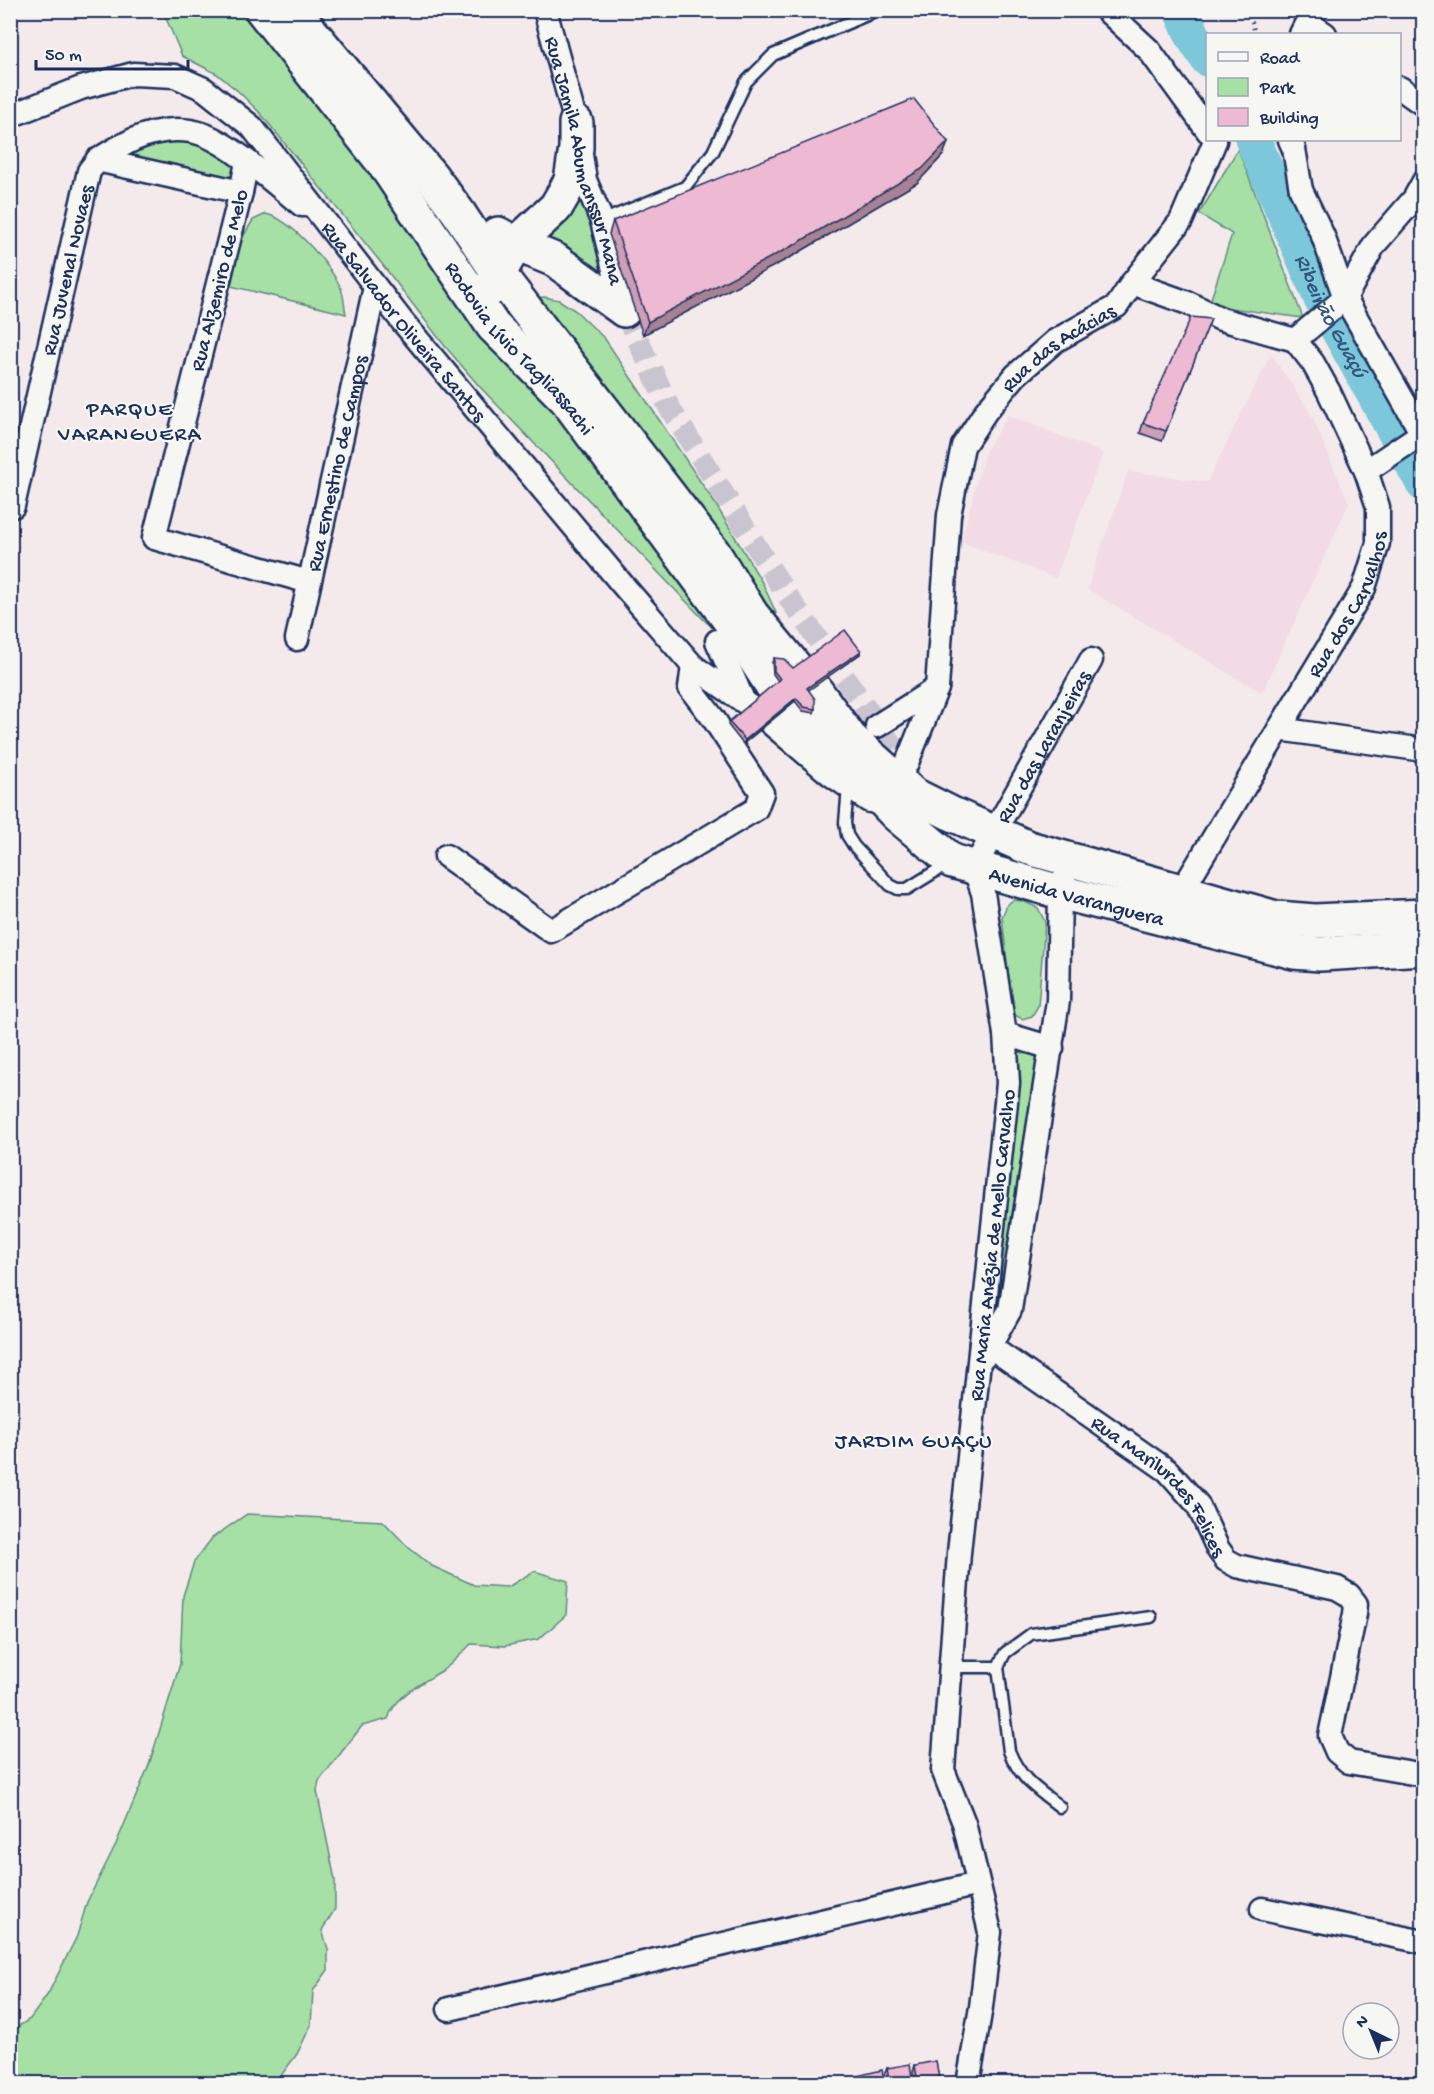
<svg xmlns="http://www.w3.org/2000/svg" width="1434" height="2094" font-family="'Gochi Hand',sans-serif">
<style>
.built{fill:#f2dbe4}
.green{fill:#a6e0a5;stroke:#608882;stroke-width:1.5}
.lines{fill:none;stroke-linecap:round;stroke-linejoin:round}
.river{stroke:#7bc8da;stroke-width:36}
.minor-tunnel{stroke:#c9c5d0;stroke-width:22;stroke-dasharray:22 11;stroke-linecap:butt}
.service-casing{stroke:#1b2f5e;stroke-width:15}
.minor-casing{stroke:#1b2f5e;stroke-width:27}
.trunk-casing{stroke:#1b2f5e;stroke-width:38}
.path{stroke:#1b2f5e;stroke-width:4;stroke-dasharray:1.5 4.5;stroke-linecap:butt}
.service{stroke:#f6f6f2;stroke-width:10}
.minor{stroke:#f6f6f2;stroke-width:22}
.trunk{stroke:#f6f6f2;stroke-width:33}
.wall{fill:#cd9fb5;stroke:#1b2f5e;stroke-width:1.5}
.shaded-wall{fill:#a78294;stroke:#1b2f5e;stroke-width:1.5}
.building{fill:#eeb9d3;stroke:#1b2f5e;stroke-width:1.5}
.labels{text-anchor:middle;stroke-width:4.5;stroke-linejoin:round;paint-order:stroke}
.street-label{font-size:21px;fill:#1b2f5e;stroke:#f6f6f2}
.water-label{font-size:22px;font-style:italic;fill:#33557d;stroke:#f6f6f2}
.neighbourhood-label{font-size:22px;letter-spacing:1.5px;fill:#1b2f5e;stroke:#f6f6f2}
</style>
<rect width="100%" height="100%" fill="#f4eaec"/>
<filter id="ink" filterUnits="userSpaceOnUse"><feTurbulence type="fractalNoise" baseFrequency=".0167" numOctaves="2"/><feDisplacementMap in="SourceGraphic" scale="12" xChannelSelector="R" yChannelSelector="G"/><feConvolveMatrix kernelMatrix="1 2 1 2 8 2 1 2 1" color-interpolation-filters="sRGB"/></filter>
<g filter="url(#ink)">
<g class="built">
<polygon points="1271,354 1311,414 1349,503 1262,693 1087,589 1128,471 1207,482"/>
<polygon points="1008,415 1103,453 1056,578 961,542 984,454"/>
</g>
<g class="green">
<polygon points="163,11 247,11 716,608 719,626 714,628 706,622 479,386 444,345 382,264 261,114 239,92 217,74 182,56"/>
<polygon points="171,136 219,148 238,171 235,186 109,158"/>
<polygon points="1238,149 1303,318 1209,305 1232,234 1199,214"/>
<polygon points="580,183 607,286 539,240"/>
<path d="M266,214C291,219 328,263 340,286C344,294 344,305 346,314L231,286L241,240L253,220Z"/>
<polygon points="544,297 559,300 576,311 605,339 716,505 763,584 776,613 776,622 533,298"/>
<polygon points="1013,900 1023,901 1038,908 1045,922 1038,1006 1032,1016 1022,1019 1015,1015 1012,1006 1002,917 1007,905"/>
<polygon points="1016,1046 1042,1052 1000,1306 995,1306"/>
<path d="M247,1514L383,1521L408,1547L432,1566L474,1585L508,1587L534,1571L568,1581L566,1615L539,1639L505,1646L471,1644C462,1653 453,1663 443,1670C423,1683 395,1695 388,1719L362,1726L319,1781L317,1791L335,1880V1909L322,1930L328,1949V1970L313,1991L311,2025L297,2054L279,2078L277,2083H11V2031L30,2019L48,1994L77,1936L87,1902L116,1844L149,1765L180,1664L183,1596L194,1562L212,1538Z"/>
</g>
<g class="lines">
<g class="river">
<polyline points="1181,10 1194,38 1208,59"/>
<path id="s1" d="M1253,140L1322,300L1424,484"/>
</g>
<polyline class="minor-tunnel" points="624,310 669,407 786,594 906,765 911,782"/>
<defs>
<g id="service">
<polyline points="602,221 685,187 713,152 746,82 773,55 869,14"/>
<polyline points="848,787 845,823 847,835 854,846 890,885 898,889 907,889 949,863"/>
<path d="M952,1667H998L1009,1751C1021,1780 1036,1788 1060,1807"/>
<polyline points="998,1667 1005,1653 1031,1634 1151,1617"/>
</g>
<g id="minor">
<path id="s2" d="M545,10L576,123L585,180L602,221L624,310"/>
<polyline points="1106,10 1149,50 1208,131"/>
<polyline points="1307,22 1325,34"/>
<polyline points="1301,34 1307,22 1308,10"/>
<polyline points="1400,88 1424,105"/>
<path id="s3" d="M10,116L81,88L133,74L175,76L204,89L252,127L402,321L622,584L693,666L750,706"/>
<polyline points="1290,140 1294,149 1301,190 1323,236 1345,298 1421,432"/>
<polyline points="97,160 241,192"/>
<polyline points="247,162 241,192 154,538 309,582"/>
<polyline points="1132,283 1181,221 1215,141 1214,140"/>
<polyline points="1295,340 1345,298 1374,245 1414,199 1424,181"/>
<path id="s4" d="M13,506L89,171C99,157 110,152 125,144C148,131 180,125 205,135C236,148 275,184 302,205"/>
<path id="s5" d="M297,639L375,287"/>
<polyline points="717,641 743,700"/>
<polyline points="769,722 830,774 869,801"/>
<polyline points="877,726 937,688"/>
<polyline points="1279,729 1424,750"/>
<path id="s6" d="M906,765L937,688L949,515L963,446L986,411L1016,375L1055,341L1117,306L1132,283L1188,303L1221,319L1295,340L1313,363L1329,392L1366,471L1424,432"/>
<polyline points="446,856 551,931 756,809 762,793 713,718 690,688 693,666"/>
<path id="s7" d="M1181,892L1364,588L1378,543V507L1366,471"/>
<polyline points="1005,1034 1052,1048"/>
<path id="s8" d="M981,1342L989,1346L1168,1471L1198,1505L1218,1549L1226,1560L1237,1566L1337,1588L1349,1595L1356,1604L1355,1614L1330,1736L1337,1752L1349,1762L1424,1775"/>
<polyline points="984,1356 1010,1310 1058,1001 1060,892 1064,878"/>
<polyline points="1262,1909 1424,1942"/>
<polyline points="449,2009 978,1884"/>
<path id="s9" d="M968,2084L981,2007L990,1932L964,1823L943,1770L959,1553L1008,1083L1005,1034L983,893L974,868L1091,660"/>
</g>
<g id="trunk">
<path id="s10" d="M262,10L385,165L493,326L566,399L733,625L773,687"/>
<polyline points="293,10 432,177 458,212 498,273 713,552 752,615 796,668"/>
<polyline points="498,234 516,244 555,260 624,310"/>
<polyline points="489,290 516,244 556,207 571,181 576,148 576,123"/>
<polyline points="813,687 850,738 914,795 950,813 1029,848 1276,918 1315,921 1424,916"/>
<path id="s11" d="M791,705L897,815L952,861L1060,892L1294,952L1320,954L1424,948"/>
</g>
</defs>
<use href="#service" class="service-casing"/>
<use href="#minor" class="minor-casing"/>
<use href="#trunk" class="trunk-casing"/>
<polyline class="path" points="1249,10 1255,34"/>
<use href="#service" class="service"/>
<use href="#minor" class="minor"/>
<use href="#trunk" class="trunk"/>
</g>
<g class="wall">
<polygon points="948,142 943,155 917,183 791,257 643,335 609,234 613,221"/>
<polygon points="1211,319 1162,441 1140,433 1143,423"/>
<polygon points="861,651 860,654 808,690 815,709 814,713 803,711 795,701 743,744 728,725 729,722 778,681 773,674 772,662 774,658 793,668"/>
<polygon points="915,2065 940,2084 914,2084 913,2072"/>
<polygon points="887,2068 913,2084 886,2084 884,2075"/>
<polygon points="857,2076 885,2084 855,2084"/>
</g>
<g class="shaded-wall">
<polygon points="948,142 943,155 917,183 791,257 643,335 648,322"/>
<polygon points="861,651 860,654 806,692 807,688"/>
<polygon points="796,698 795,701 743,744 745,740"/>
</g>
<g class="building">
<polygon points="914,99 948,142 922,169 796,244 648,322 613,221"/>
<polygon points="1191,317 1211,319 1166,431 1143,423"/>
<polygon points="845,630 861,651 807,688 815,699 815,709 804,707 796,698 745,740 729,722 780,679 774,671 774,658 784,659 793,668"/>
<polygon points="936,2061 940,2084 918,2084 915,2065"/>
<polygon points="910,2064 913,2084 890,2084 887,2068"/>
<polygon points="882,2070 885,2084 858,2084 857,2076"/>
</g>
</g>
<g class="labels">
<g class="street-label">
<text dy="7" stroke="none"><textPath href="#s2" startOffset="156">Rua Jamila Abumanssur Mana</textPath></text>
<text dy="7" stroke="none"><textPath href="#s4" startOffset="242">Rua Juvenal Novaes</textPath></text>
<text transform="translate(218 280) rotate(-76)" y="7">Rua Alzemiro de Melo</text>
<text dy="7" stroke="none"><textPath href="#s3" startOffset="512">Rua Salvador Oliveira Santos</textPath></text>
<text dy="7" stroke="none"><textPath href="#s10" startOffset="426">Rodovia Lívio Tagliassachi</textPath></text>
<text dy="7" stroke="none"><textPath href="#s6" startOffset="466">Rua das Acácias</textPath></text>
<text dy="7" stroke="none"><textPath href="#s5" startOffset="180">Rua Ernestino de Campos</textPath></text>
<text dy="7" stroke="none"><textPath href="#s7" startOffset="333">Rua dos Carvalhos</textPath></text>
<text dy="7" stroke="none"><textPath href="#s9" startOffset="1371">Rua das Laranjeiras</textPath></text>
<text dy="7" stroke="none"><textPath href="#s11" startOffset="354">Avenida Varanguera</textPath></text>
<text dy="7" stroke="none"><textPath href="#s9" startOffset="850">Rua Maria Anézia de Mello Carvalho</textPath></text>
<text dy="7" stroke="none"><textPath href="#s8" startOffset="232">Rua Marilurdes Felices</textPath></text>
</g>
<g class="water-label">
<text dy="8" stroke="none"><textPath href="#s1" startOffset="192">Ribeirão Guaçú</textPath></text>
</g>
<g class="neighbourhood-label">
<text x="130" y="415">PARQUE<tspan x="130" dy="25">VARANGUERA</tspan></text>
<text x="914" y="1447">JARDIM GUAÇU</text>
</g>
</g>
<rect width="1434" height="2094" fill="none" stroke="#f6f6f2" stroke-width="36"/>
<rect x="18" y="18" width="1398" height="2058" fill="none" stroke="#1b2f5e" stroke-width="2" filter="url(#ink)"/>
<rect x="1206" y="33" width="195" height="108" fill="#f6f6f2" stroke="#9ea6b7" stroke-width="1.5"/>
<rect x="1218" y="52" width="30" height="9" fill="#f6f6f2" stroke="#9ea6b7" stroke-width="1.5"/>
<text x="1260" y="63" font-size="18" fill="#1b2f5e">Road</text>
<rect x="1218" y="78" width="30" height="18" fill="#a6e0a5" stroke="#9ea6b7" stroke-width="1.5"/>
<text x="1260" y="93" font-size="18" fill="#1b2f5e">Park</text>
<rect x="1218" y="108" width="30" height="18" fill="#eeb9d3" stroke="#9ea6b7" stroke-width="1.5"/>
<text x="1260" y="123" font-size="18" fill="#1b2f5e">Building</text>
<g transform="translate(1371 2031) rotate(317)"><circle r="28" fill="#f6f6f2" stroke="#9ea6b7" stroke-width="1.5"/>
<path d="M0-4.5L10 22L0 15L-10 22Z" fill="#1b2f5e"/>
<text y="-9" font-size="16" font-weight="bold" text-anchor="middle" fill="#1b2f5e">N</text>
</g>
<path d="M36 60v9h152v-9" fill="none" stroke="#1b2f5e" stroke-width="3"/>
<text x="45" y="60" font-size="18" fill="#1b2f5e" stroke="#f6f6f2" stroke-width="4.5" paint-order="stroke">50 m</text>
</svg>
